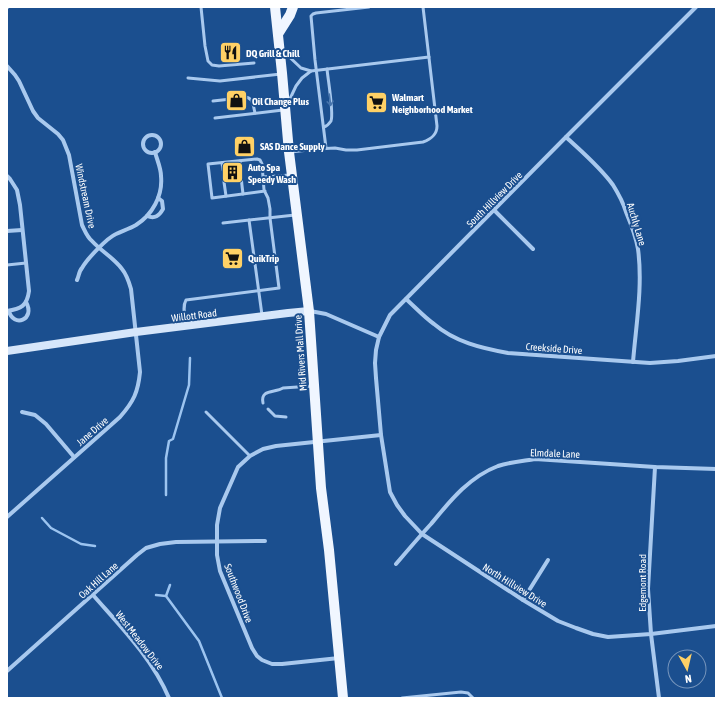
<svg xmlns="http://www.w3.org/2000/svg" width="723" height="705" font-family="'Asap Condensed',sans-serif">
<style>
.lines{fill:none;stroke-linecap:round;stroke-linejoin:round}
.stream{stroke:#9cc4f0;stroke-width:2.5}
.service{stroke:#a9c9ee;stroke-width:3}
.minor{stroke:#a9c9ee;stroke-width:4}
.secondary{stroke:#d6e6fa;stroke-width:8}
.primary{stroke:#f0f6ff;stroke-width:10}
.oneway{stroke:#4674ac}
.labels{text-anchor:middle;stroke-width:4;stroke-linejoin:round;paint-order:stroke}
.poi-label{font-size:10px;font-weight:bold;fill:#fff;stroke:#1b4f8f;text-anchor:start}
.street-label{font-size:10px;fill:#fff;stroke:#1b4f8f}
</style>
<rect width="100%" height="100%" fill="#1b4f8f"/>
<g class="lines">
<g class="stream">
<polyline points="166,495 166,458 169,441 173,439 189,385 190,358"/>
<polyline points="42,518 51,528 81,544 95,546"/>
<polyline points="156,595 166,596 199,641 222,698"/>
<polyline points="166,596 170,585"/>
</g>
<g class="service">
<polyline points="201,7 205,46 208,61 212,65 219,66 254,63"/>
<polyline points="7,8 8,7"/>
<polyline points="282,50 301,68 311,71 429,57"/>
<polyline points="188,78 220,81 281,74"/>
<path d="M243,97C253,96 253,105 255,113"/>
<polyline points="213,101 231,99"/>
<polyline points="288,103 296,86 302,78 311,71"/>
<polyline points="215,118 283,110"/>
<path d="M324,127C327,126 329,124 331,121C334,113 328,80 327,69"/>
<polyline points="326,148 315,60 311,16 313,14 316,13 369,7"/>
<path d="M291,152L317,149L335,148L346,150H357L423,142C431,139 437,135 437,126L423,7"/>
<polyline points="240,161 240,167"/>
<polyline points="222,163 223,170"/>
<polyline points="241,177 243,194"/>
<polyline points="263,177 290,175"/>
<polyline points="224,182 226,196"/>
<polyline points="249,220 262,315"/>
<polyline points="223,223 295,215"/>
<polyline points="7,265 26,263"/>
<path d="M186,325C185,316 182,307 186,300L279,288L270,218V209L268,198L264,190L262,164L260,160L257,159L208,164L212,198L265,191"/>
<path d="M263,403C260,389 275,393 283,388L312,386"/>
<polyline points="268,409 275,416 286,417"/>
<polyline points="206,412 250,456"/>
<polyline points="402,698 461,692 468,693 473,698"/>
</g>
<g class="minor">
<polyline points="696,7 566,137 390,315 379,337 376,350 375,363 376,378 381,435 390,492 397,505 405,516 422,534 523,600 558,621 576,628 593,634 608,637 651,634 716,626"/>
<path d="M7,66L15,75L19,81L33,111L38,118L58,134L63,140L69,155L82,225C85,231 87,237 92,241C101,251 114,258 122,269C127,275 129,282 131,289L140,372C138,392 134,401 120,417L7,517"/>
<circle cx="152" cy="144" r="9"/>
<path d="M566,137C582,152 600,167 613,185C618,193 623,202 626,212C631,224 636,237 638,249C643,286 636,325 633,362"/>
<path d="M7,176L10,179L17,190L20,205L29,291C27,306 21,309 7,311"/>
<polyline points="494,210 533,249"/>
<path d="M147,216C155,219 159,216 163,209L162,201L158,198"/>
<polyline points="7,231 22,230"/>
<path d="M77,280C79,276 79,271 82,268C87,259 107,238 116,234C122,231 129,229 136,225C152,215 163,196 161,176C161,168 157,160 155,152"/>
<path d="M406,299C415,307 424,317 434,324C455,342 481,348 508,353L650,363L678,361L716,356"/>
<path d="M9,311C13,328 36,320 26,302"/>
<polyline points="310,311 326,314 379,337"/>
<polyline points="22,412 35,415 46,424 74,457"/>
<polyline points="655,467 648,589 651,634 659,698"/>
<path d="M396,564C408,550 419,537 431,524C450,501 469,477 498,466C510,462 523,461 535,459L655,467L716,469"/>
<path d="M93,595C121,627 152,658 169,698"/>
<polyline points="523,600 548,560"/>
<polyline points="339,658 282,664 272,664 262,660 257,656 252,648 220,571 217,555 217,525 220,508 238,467 250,456 263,449 276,446 381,435"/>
<polyline points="7,671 137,555 146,548 160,544 176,542 265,541"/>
</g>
<polyline class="secondary" points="7,351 136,332 288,313 309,311"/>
<g class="primary">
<polyline points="275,7 282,73 289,152 309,311 321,488 329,550 343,698"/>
<polyline points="278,34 290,15 293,7"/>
</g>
</g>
<defs><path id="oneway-shaft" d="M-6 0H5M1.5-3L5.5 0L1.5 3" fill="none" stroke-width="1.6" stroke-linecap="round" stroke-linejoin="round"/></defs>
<use class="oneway" href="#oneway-shaft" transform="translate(330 100) rotate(83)"/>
<defs>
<symbol id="restaurant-square" viewBox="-11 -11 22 22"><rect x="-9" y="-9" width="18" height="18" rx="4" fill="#ffd166" stroke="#1b4f8f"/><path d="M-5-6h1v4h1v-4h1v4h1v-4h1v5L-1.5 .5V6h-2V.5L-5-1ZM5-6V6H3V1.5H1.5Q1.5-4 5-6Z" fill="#111"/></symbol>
<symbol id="shop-square" viewBox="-11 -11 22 22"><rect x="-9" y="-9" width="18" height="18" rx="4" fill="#ffd166" stroke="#1b4f8f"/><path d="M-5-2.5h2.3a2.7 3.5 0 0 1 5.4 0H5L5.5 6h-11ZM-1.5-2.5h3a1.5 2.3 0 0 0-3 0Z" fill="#111"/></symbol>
<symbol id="supermarket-square" viewBox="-11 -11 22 22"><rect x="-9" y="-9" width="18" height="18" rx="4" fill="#ffd166" stroke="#1b4f8f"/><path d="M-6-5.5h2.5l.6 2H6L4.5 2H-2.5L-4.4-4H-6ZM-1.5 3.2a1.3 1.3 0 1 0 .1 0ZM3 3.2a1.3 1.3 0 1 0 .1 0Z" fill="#111"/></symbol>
<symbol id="building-square" viewBox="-11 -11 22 22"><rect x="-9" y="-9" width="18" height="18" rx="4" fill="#ffd166" stroke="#1b4f8f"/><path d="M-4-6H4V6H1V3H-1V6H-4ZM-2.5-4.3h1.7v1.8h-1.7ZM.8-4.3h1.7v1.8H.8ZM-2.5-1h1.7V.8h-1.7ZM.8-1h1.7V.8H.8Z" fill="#111"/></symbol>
</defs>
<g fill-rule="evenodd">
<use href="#restaurant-square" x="218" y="40" width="25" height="25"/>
<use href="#shop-square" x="224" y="88" width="25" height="25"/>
<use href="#supermarket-square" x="364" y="90" width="25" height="25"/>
<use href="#shop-square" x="232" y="134" width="25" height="25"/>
<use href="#building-square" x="220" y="160" width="25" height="25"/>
<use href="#supermarket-square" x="220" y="246" width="25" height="25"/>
</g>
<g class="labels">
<g class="poi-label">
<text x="246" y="57">DQ Grill &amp; Chill</text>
<text x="392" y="101">Walmart<tspan x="392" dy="12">Neighborhood Market</tspan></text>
<text x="252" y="105">Oil Change Plus</text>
<text x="260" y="150">SAS Dance Supply</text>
<text x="248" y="171">Auto Spa<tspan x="248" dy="12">Speedy Wash</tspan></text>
<text x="248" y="262">QuikTrip</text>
</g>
<g class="street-label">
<text transform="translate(86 196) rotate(78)" y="4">Windstream Drive</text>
<text transform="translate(494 199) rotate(-45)" y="4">South Hillview Drive</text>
<text transform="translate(637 224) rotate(73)" y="4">Auchly Lane</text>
<text transform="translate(194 315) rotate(-7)" y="4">Willott Road</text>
<text transform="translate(554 348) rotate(4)" y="4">Creekside Drive</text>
<text transform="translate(300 353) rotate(-94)" y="4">Mid Rivers Mall Drive</text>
<text transform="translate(92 431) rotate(-41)" y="4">Jane Drive</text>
<text transform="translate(555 453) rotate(2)" y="4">Elmdale Lane</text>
<text transform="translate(98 580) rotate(-42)" y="4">Oak Hill Lane</text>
<text transform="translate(642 583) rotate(-90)" y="4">Edgemont Road</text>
<text transform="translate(515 585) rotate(32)" y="4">North Hillview Drive</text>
<text transform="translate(239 593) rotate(69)" y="4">Southwood Drive</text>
<text transform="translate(140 640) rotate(52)" y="4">West Meadow Drive</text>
</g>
</g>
<rect width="723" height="705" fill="none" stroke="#ffffff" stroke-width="16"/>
<g transform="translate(687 669) rotate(172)"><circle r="19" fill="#1b4f8f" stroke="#7695bc"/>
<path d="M0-3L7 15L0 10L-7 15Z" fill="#ffd166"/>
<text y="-6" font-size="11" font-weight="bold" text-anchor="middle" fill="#ffffff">N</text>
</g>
</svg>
